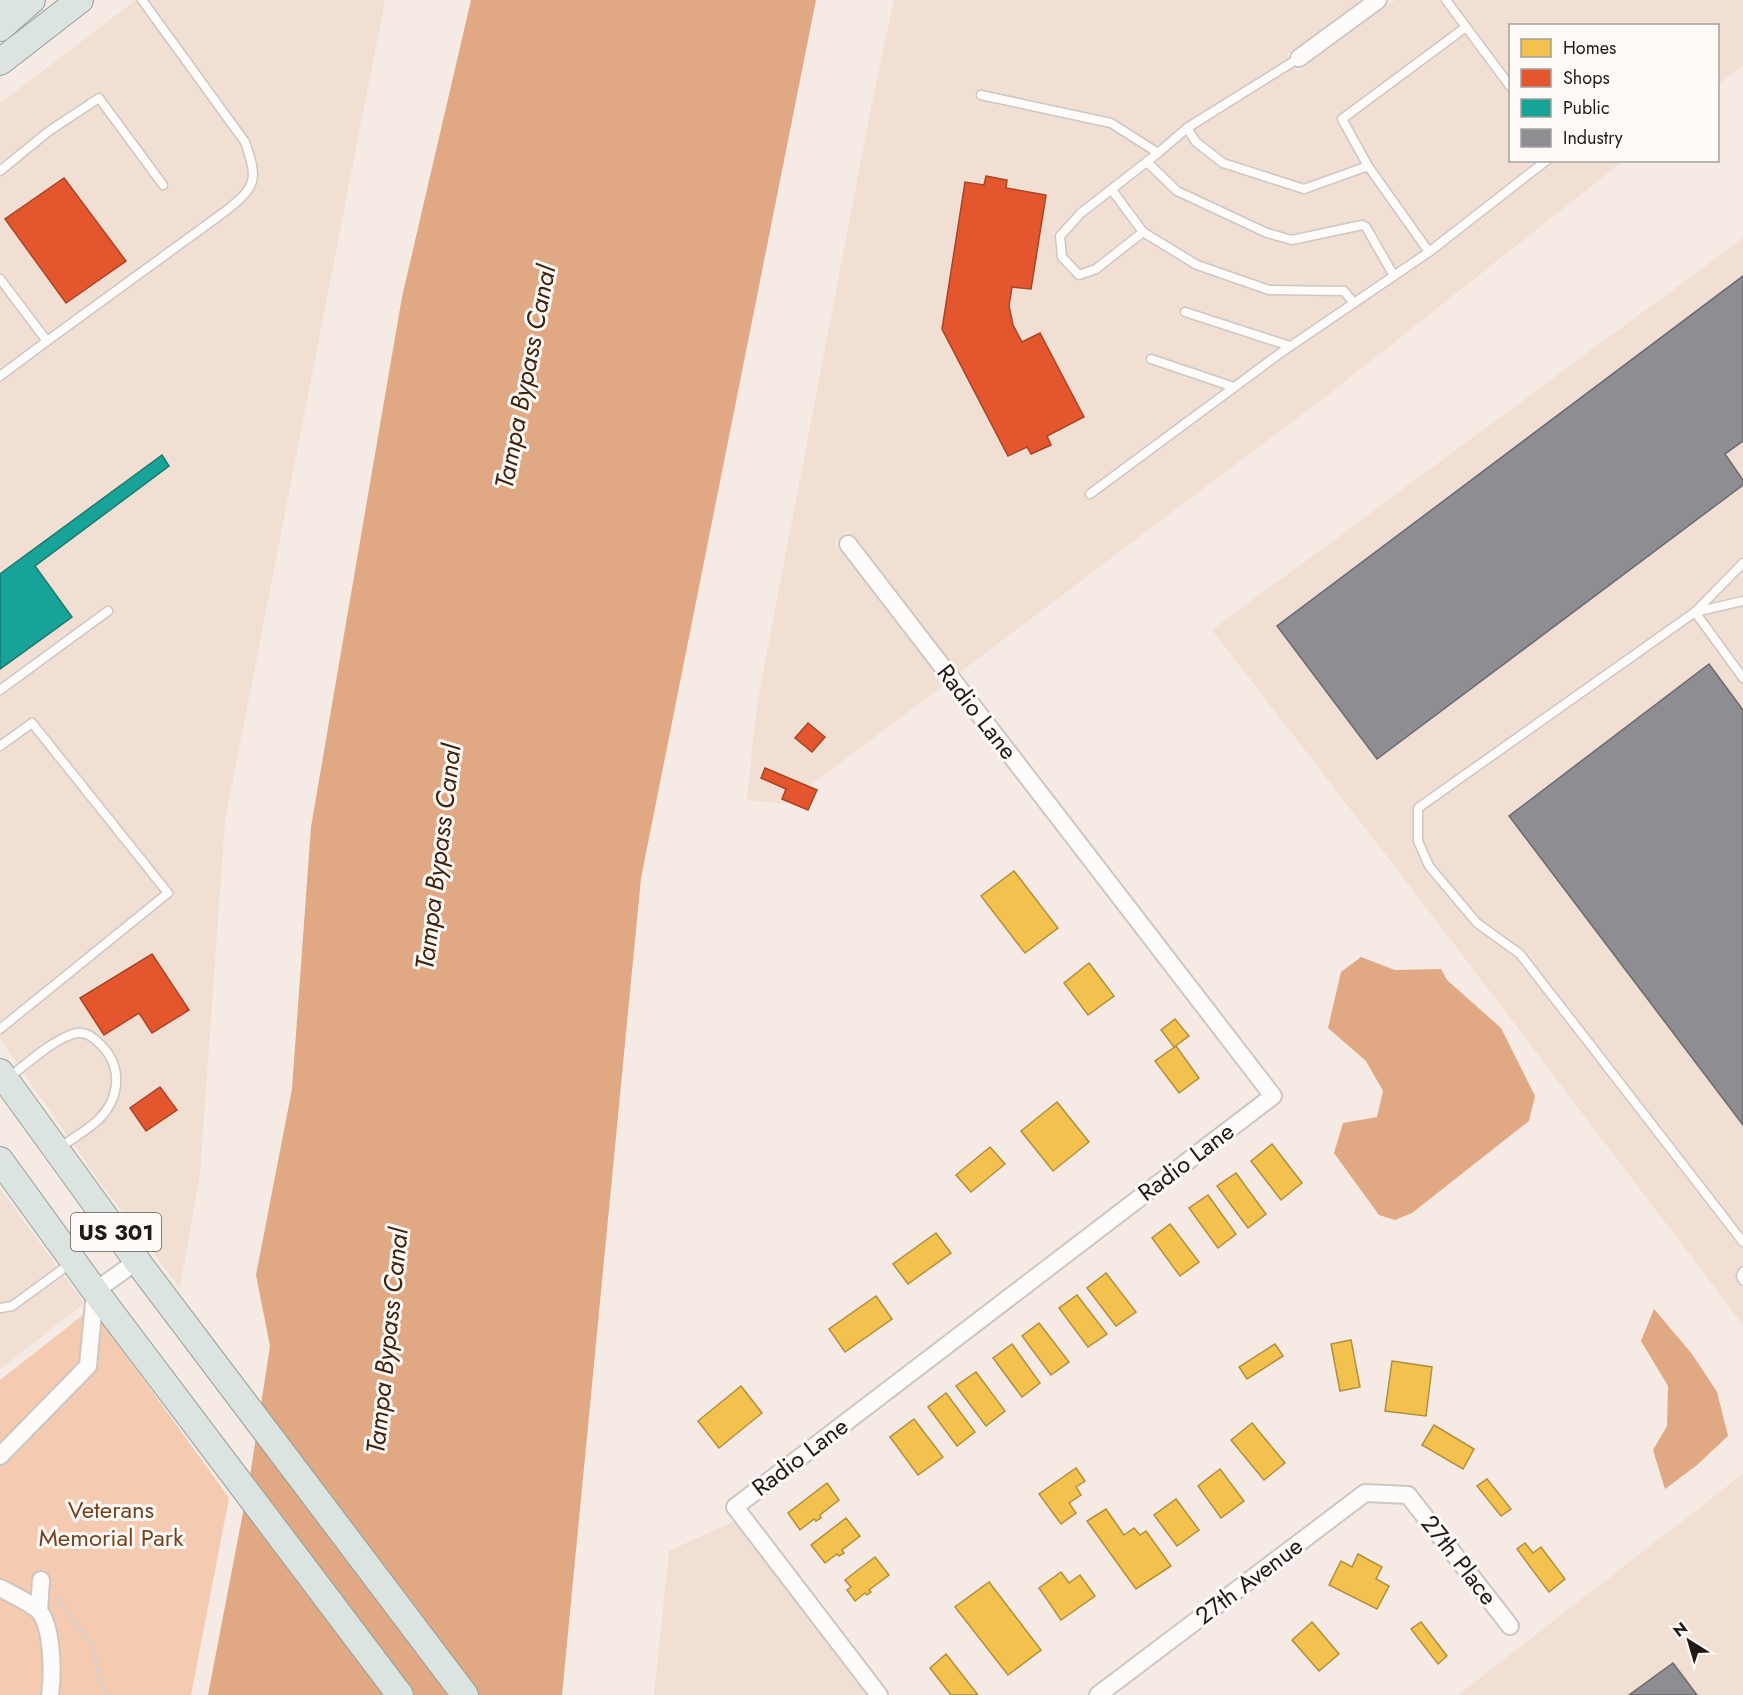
<svg xmlns="http://www.w3.org/2000/svg" width="1743" height="1695" font-family="Jost,sans-serif">
<style>
.built{fill:#f2dfd3}
.green{fill:#f4cab0}
.water{fill:#e0a883}
.homes{fill:#f2c14e;stroke:#b38f3d;stroke-width:1.5}
.shops{fill:#e4572e;stroke:#a94426;stroke-width:1.5}
.public{fill:#17a398;stroke:#1a7a71;stroke-width:1.5}
.industry{fill:#8d8d92;stroke:#6c6a6c;stroke-width:1.5}
.lines{fill:none;stroke-linecap:round;stroke-linejoin:round}
.service-casing{stroke:#cec6c1;stroke-width:11}
.minor-casing{stroke:#cec6c1;stroke-width:20}
.primary-casing{stroke:#959f99;stroke-width:28}
.path{stroke:#d5d2d0;stroke-width:3;stroke-dasharray:6 3;stroke-linecap:butt}
.service{stroke:#fefcfb;stroke-width:8}
.minor{stroke:#fefcfb;stroke-width:16}
.primary{stroke:#dce4e1;stroke-width:26}
.labels{text-anchor:middle;stroke-width:6;stroke-linejoin:round;paint-order:stroke}
.shield{fill:#fefaf7;stroke:#635c59;stroke-width:1.5}
.shield-label{font-size:22px;font-weight:bold;fill:#201915}
.street-label{font-size:24px;fill:#201915;stroke:#fefaf7}
.park-label{font-size:24px;fill:#76431f;stroke:#fefaf7}
.water-label{font-size:26px;font-style:italic;fill:#41230d;stroke:#fefaf7}
</style>
<rect width="100%" height="100%" fill="#f5eae4"/>
<g class="built">
<polygon points="136,0 385,0 225,821 200,1174 180,1288 101,1184 0,1039 0,103"/>
<polygon points="894,0 1360,0 1286,55 1298,72 1395,0 1743,0 1743,65 1718,85 1718,26 1510,26 1510,160 1623,161 1329,394 959,673 848,531 834,542 944,685 785,804 747,800 757,704 874,92"/>
<polygon points="1743,238 1743,1325 1416,894 1212,630"/>
<polygon points="0,1189 84,1303 0,1369"/>
<polygon points="1743,1474 1743,1695 1458,1695 1619,1570"/>
<polygon points="734,1521 867,1695 654,1695 669,1551"/>
</g>
<polygon class="green" points="92,1308 229,1498 191,1695 0,1695 0,1380"/>
<g class="water">
<polygon points="471,0 816,0 641,878 562,1695 208,1695 250,1476 270,1346 256,1275 292,1089 311,827 402,297"/>
<polygon points="1361,957 1395,970 1441,969 1447,980 1501,1028 1535,1096 1529,1121 1412,1213 1395,1220 1379,1215 1334,1153 1343,1123 1377,1117 1383,1091 1366,1061 1328,1028 1341,972"/>
<polygon points="1654,1309 1692,1354 1717,1392 1728,1436 1697,1465 1665,1489 1653,1450 1667,1426 1668,1386 1641,1341"/>
</g>
<g class="homes">
<polygon points="1014,871 1058,928 1025,953 981,896"/>
<polygon points="1089,963 1114,996 1088,1015 1064,983"/>
<polygon points="1175,1019 1189,1036 1174,1047 1161,1030"/>
<polygon points="1176,1046 1199,1078 1179,1093 1155,1061"/>
<polygon points="1057,1102 1089,1142 1053,1171 1021,1131"/>
<polygon points="1272,1144 1302,1183 1281,1200 1251,1161"/>
<polygon points="990,1147 1005,1164 971,1192 956,1175"/>
<polygon points="1236,1173 1266,1214 1248,1228 1217,1186"/>
<polygon points="1208,1195 1236,1234 1218,1248 1189,1208"/>
<polygon points="1170,1224 1199,1262 1180,1276 1152,1238"/>
<polygon points="936,1233 951,1253 908,1284 893,1264"/>
<polygon points="1106,1273 1136,1312 1116,1326 1087,1288"/>
<polygon points="1077,1295 1107,1334 1088,1347 1059,1308"/>
<polygon points="876,1296 892,1319 845,1352 829,1329"/>
<polygon points="1039,1323 1069,1362 1051,1375 1022,1336"/>
<polygon points="1351,1340 1360,1387 1340,1391 1331,1344"/>
<polygon points="1012,1344 1040,1383 1022,1397 993,1358"/>
<polygon points="1275,1344 1283,1356 1247,1379 1239,1367"/>
<polygon points="1392,1361 1432,1367 1426,1416 1385,1411"/>
<polygon points="976,1372 1005,1411 986,1426 956,1386"/>
<polygon points="741,1386 762,1413 719,1448 698,1421"/>
<polygon points="946,1393 975,1432 957,1446 928,1407"/>
<polygon points="914,1419 943,1457 918,1475 890,1437"/>
<polygon points="1252,1423 1285,1463 1264,1480 1231,1440"/>
<polygon points="1434,1425 1474,1449 1463,1469 1422,1445"/>
<polygon points="1076,1468 1085,1481 1076,1487 1081,1495 1069,1503 1076,1513 1061,1524 1039,1494"/>
<polygon points="1220,1469 1244,1501 1221,1518 1198,1486"/>
<polygon points="1487,1479 1511,1509 1501,1516 1477,1486"/>
<polygon points="827,1483 839,1500 820,1515 821,1518 816,1521 814,1519 800,1530 788,1513"/>
<polygon points="1176,1499 1199,1530 1177,1546 1154,1515"/>
<polygon points="1106,1509 1124,1535 1134,1528 1140,1535 1146,1531 1171,1566 1136,1589 1087,1521"/>
<polygon points="846,1518 860,1536 842,1550 844,1553 839,1556 837,1554 825,1563 811,1545"/>
<polygon points="1525,1543 1533,1553 1541,1547 1565,1579 1549,1592 1517,1549"/>
<polygon points="1358,1554 1382,1567 1376,1579 1389,1586 1377,1609 1329,1585 1341,1561 1352,1567"/>
<polygon points="875,1557 889,1575 869,1590 871,1592 867,1595 865,1593 855,1601 847,1590 851,1587 845,1580"/>
<polygon points="1061,1572 1069,1583 1080,1575 1095,1596 1061,1620 1039,1588"/>
<polygon points="989,1582 1041,1650 1008,1675 955,1607"/>
<polygon points="1312,1622 1339,1654 1319,1671 1292,1640"/>
<polygon points="1421,1622 1447,1656 1438,1664 1411,1629"/>
<polygon points="946,1654 978,1695 951,1695 930,1668"/>
</g>
<g class="shops">
<polygon points="986,176 1007,180 1006,188 1046,195 1031,289 1012,287 1009,306 1013,325 1022,342 1040,333 1084,417 1047,436 1051,445 1031,454 1027,447 1008,456 942,329 965,182 984,185"/>
<polygon points="64,178 126,261 66,303 5,219"/>
<polygon points="808,723 825,737 812,752 795,738"/>
<polygon points="765,768 817,790 808,810 782,799 786,789 761,778"/>
<polygon points="152,954 189,1010 152,1033 139,1013 104,1035 80,998"/>
<polygon points="160,1087 177,1110 146,1131 130,1108"/>
</g>
<polygon class="public" points="162,455 169,466 35,566 72,617 0,669 0,574"/>
<g class="industry">
<polygon points="1743,276 1743,441 1725,454 1743,480 1743,485 1377,759 1277,626"/>
<polygon points="1709,664 1743,710 1743,1125 1509,816"/>
<polygon points="1673,1663 1697,1695 1629,1695"/>
</g>
<g class="lines">
<defs>
<g id="service">
<polyline points="1446,0 1510,86"/>
<polyline points="981,95 1111,123 1158,153 1187,128"/>
<polyline points="1147,162 1177,191 1267,233 1292,240 1362,225 1366,227 1394,276"/>
<polyline points="1368,166 1342,119 1466,27"/>
<polyline points="0,171 49,131 99,98 163,185"/>
<polyline points="1112,190 1143,232 1096,269 1079,275 1062,257 1060,236 1081,213 1158,153"/>
<polyline points="1143,232 1197,265 1269,290 1344,291 1354,303"/>
<polyline points="1429,252 1547,160"/>
<polyline points="0,279 47,341 0,376"/>
<polyline points="1185,312 1290,346"/>
<path d="M47,341L227,210C257,186 258,179 245,142L142,0"/>
<polyline points="1151,359 1234,387"/>
<polyline points="1090,494 1279,354 1429,252 1368,166 1304,189 1223,163 1196,142 1187,128 1299,58"/>
<polyline points="1743,563 1695,612 1743,678"/>
<polyline points="1743,601 1695,612 1418,808 1418,841 1429,866 1477,923 1520,954 1743,1242"/>
<polyline points="0,690 108,611"/>
<polyline points="0,746 32,723 168,893 0,1029"/>
<path d="M8,1078C27,1064 51,1041 73,1034C85,1030 93,1037 101,1045C123,1067 120,1098 99,1119C88,1130 71,1139 58,1149"/>
<polyline points="1743,1272 1741,1276 1743,1280"/>
<polyline points="0,1308 12,1306 71,1263"/>
</g>
<g id="minor">
<polyline points="1299,58 1378,0"/>
<polyline points="848,544 1273,1096 735,1507 879,1695"/>
<polyline points="0,1456 88,1366 95,1291 137,1261"/>
<path d="M0,1588C12,1594 26,1601 37,1609C53,1623 53,1675 50,1695"/>
<polyline points="39,1611 41,1580"/>
<polyline points="1098,1695 1365,1493 1408,1495 1510,1626"/>
</g>
<g id="primary">
<polyline points="0,2 3,0"/>
<polyline points="0,28 32,0"/>
<polyline points="0,62 80,0"/>
<polyline points="0,1072 137,1261 465,1695"/>
<polyline points="0,1160 95,1291 400,1695"/>
</g>
</defs>
<use href="#service" class="service-casing"/>
<use href="#minor" class="minor-casing"/>
<use href="#primary" class="primary-casing"/>
<polyline class="path" points="57,1598 81,1631 93,1644 99,1680 107,1695"/>
<use href="#service" class="service"/>
<use href="#minor" class="minor"/>
<use href="#primary" class="primary"/>
</g>
<g class="labels">
<rect class="shield" x="71" y="1213" width="90" height="38" rx="4.5"/>
<g class="shield-label">
<text x="116" y="1240">US 301</text>
</g>
<g class="street-label">
<text transform="translate(977 712) rotate(52)" y="8">Radio Lane</text>
<text transform="translate(1186 1162) rotate(-37)" y="8">Radio Lane</text>
<text transform="translate(800 1457) rotate(-37)" y="8">Radio Lane</text>
<text transform="translate(1459 1560) rotate(52)" y="8">27th Place</text>
<text transform="translate(1249 1581) rotate(-37)" y="8">27th Avenue</text>
</g>
<g class="park-label">
<text x="111" y="1518">Veterans<tspan x="111" dy="28">Memorial Park</tspan></text>
</g>
<g class="water-label">
<text transform="translate(525 377) rotate(-79)" y="9">Tampa Bypass Canal</text>
<text transform="translate(438 857) rotate(-83)" y="9">Tampa Bypass Canal</text>
<text transform="translate(387 1341) rotate(-84)" y="9">Tampa Bypass Canal</text>
</g>
</g>
<rect x="1509" y="24" width="210" height="138" fill="#fefaf7" stroke="#a5a09d" stroke-width="1.5"/>
<rect x="1521" y="39" width="30" height="18" fill="#f2c14e" stroke="#a5a09d" stroke-width="1.5"/>
<text x="1563" y="54" font-size="18" fill="#201915">Homes</text>
<rect x="1521" y="69" width="30" height="18" fill="#e4572e" stroke="#a5a09d" stroke-width="1.5"/>
<text x="1563" y="84" font-size="18" fill="#201915">Shops</text>
<rect x="1521" y="99" width="30" height="18" fill="#17a398" stroke="#a5a09d" stroke-width="1.5"/>
<text x="1563" y="114" font-size="18" fill="#201915">Public</text>
<rect x="1521" y="129" width="30" height="18" fill="#8d8d92" stroke="#a5a09d" stroke-width="1.5"/>
<text x="1563" y="144" font-size="18" fill="#201915">Industry</text>
<g transform="translate(1689 1641) rotate(323)" stroke="#fefaf7" stroke-width="4.5" paint-order="stroke">
<path d="M0-4.5L10 22L0 15L-10 22Z" fill="#201915"/>
<text y="-9" font-size="16" font-weight="bold" text-anchor="middle" fill="#201915">N</text>
</g>
</svg>
